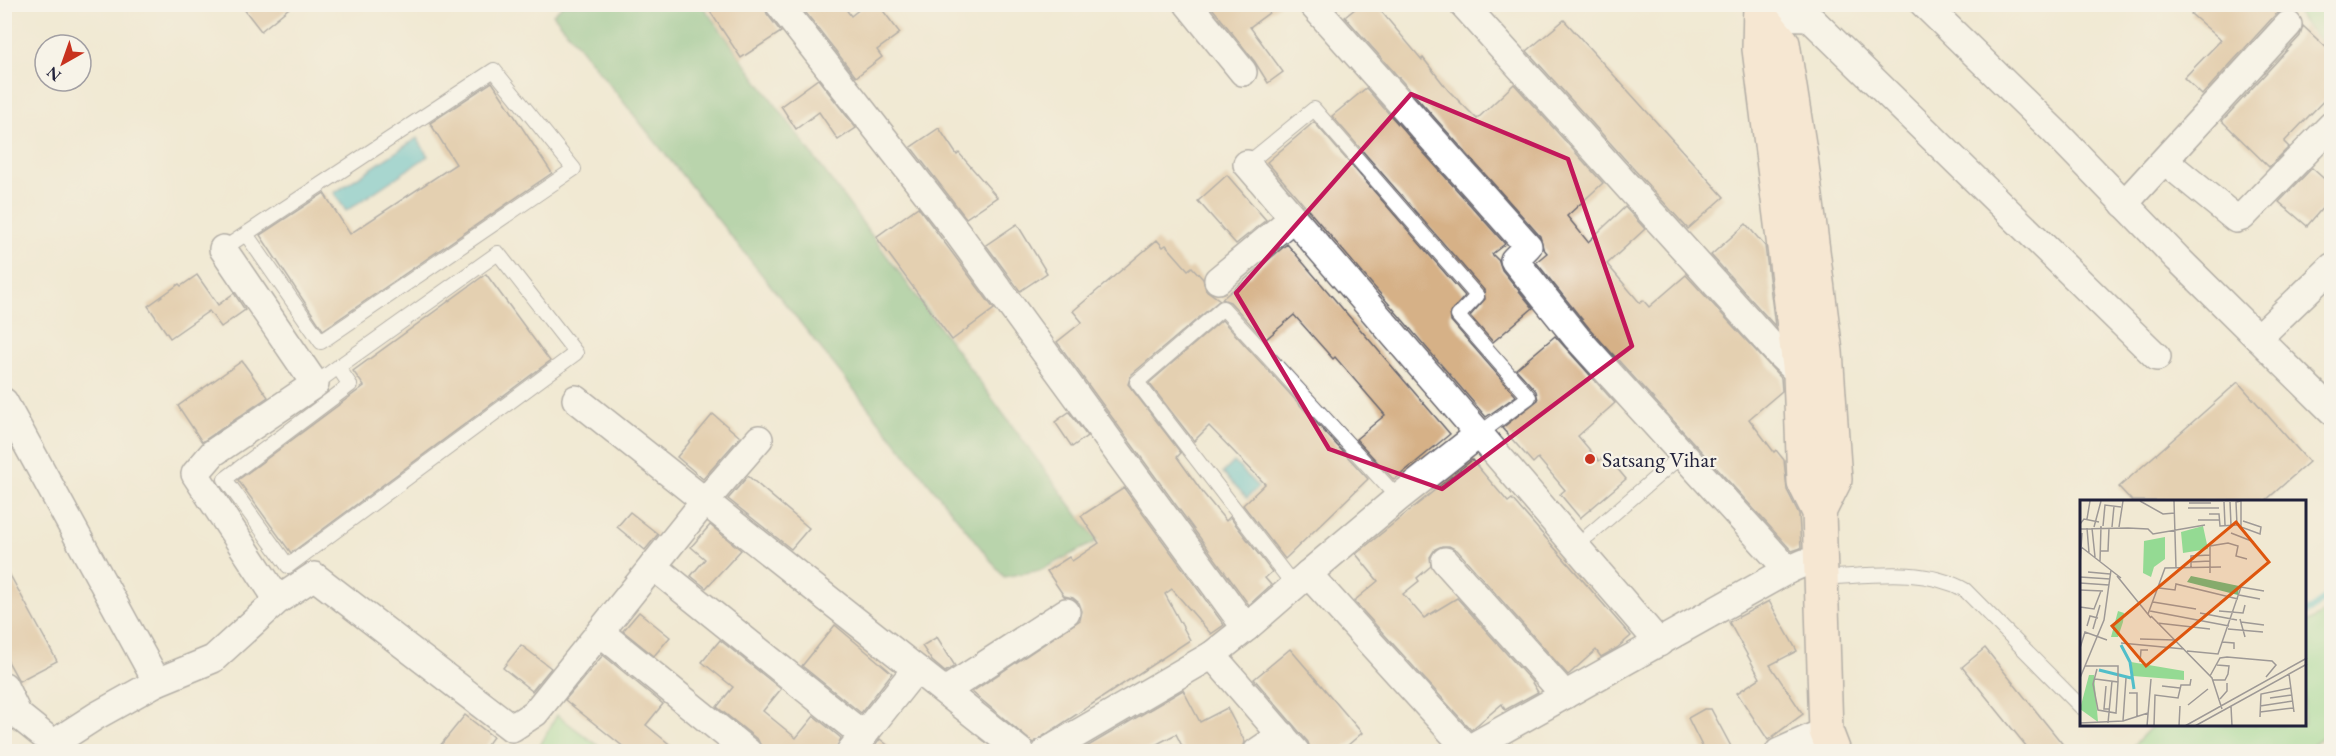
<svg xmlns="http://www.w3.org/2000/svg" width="2336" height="756" font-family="'EB Garamond',serif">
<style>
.green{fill:#94da93;stroke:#5b7e67;stroke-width:1.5}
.forest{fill:#77ba7d;stroke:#4c6e5c;stroke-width:1.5}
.water{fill:#51bec9;stroke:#3a7082;stroke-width:1.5}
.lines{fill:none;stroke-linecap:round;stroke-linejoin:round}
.stream{stroke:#51bec9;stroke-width:7}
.building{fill:#d6b187}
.lane-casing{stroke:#6a6870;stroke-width:16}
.street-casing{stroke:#6a6870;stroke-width:30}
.secondary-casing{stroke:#6a6870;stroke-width:36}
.lane{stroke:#fff;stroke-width:14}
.street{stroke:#fff;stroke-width:27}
.secondary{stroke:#fde4d0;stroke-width:33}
.marked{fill:none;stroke:#c2185b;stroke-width:4.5;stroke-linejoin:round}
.poi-dot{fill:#c8321e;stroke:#f7f3e8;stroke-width:2}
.labels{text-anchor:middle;stroke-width:4.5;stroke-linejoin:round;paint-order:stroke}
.poi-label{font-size:22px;fill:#22223b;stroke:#f7f3e8;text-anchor:start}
.inset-river{fill:none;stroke:#51bec9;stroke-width:3}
.inset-road{fill:none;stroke:#9e9996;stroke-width:1.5}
.view{fill:#de560e;fill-opacity:0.15;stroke:#de560e;stroke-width:3}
.inset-edge{fill:none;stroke:#22223b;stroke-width:3}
</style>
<rect width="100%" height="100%" fill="#f7f3e8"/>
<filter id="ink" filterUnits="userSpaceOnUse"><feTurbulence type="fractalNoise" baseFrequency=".0167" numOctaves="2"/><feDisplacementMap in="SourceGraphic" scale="12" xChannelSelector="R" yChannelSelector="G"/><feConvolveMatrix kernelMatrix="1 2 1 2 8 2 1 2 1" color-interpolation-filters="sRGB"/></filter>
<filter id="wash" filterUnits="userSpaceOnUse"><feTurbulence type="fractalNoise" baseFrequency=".008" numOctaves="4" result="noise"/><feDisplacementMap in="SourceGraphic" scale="24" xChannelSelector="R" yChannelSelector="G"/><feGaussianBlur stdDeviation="1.35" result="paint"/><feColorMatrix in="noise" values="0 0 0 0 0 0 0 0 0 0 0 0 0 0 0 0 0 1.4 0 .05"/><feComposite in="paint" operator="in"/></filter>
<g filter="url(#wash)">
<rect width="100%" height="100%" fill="#f1e9d3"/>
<g class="green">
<polygon points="2293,5 2331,5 2331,51 2304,23"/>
<polygon points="2331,608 2331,731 2303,751 2128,751 2153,725 2304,724 2305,624"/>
<polygon points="557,715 605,751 537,751"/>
</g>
<polygon class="forest" points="563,5 702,5 1097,541 1041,570 1004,577 553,14"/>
<g class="water">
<polygon points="417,138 428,156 346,211 334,193"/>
<polygon points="1234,462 1258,487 1247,498 1223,473"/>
</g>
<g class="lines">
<polyline class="stream" points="2304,614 2332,594"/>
</g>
<g id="blocks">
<g class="building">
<polygon points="240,4 294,4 261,31"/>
<polygon points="705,4 764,4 767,14 781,32 741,58"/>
<polygon points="799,4 842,4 851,16 866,4 878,4 900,33 877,50 882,57 856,77"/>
<polygon points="1209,4 1281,4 1250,27 1283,72 1268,83 1255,62"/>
<polygon points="1361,4 1375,4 1422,60 1423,58 1448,90 1477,119 1514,84 1603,183 1567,216 1588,242 1625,207 1645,229 1607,264 1640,303 1643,300 1649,307 1686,275 1781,378 1782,391 1749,419 1774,452 1776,450 1784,460 1787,490 1799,514 1801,548 1792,551 1589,328 1536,262 1547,253 1543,248 1540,236 1345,17"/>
<polygon points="2200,4 2300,4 2294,11 2284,10 2276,14 2202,95 2184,78 2221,40 2191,14"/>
<polygon points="1564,20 1724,197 1688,229 1527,51"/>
<polygon points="2303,26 2331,52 2331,93 2284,142 2289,147 2269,167 2222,121 2300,36"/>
<polygon points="818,79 856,128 838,140 819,112 796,129 781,106"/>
<polygon points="492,82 552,173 323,330 260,235 324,193 350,234 456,164 430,123"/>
<polygon points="1366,88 1505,244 1492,254 1499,261 1502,270 1533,308 1493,342 1470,316 1485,299 1484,290 1332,116"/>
<polygon points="1314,122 1465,296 1450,313 1451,321 1516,396 1486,417 1267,162"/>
<polygon points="939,128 957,155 959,153 997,197 966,218 911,147"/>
<polygon points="2312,168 2331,185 2331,198 2307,226 2279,202"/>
<polygon points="1227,175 1266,220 1236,244 1198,201"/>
<polygon points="918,207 994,309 952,340 876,237"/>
<polygon points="1017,224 1047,273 1020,291 986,245"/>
<polygon points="1746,224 1765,246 1775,326 1711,255"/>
<polygon points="1157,240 1163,247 1166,245 1188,270 1192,267 1203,279 1206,290 1220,300 1131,375 1128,384 1181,453 1177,457 1203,493 1226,521 1230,517 1272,572 1265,578 1271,585 1249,605 1057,342 1082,322 1073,311"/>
<polygon points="1287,244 1450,434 1394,480 1356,439 1385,415 1335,357 1333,359 1294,315 1265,340 1230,302 1222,299"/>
<polygon points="486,274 550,361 291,553 238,480 364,386 353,371"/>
<polygon points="197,275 218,305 234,293 245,310 221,327 209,311 170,338 148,306 179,284 181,286"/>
<polygon points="1222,320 1368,479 1285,559 1243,505 1265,484 1209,426 1194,441 1149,383"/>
<polygon points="1555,336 1615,403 1578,436 1599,461 1606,455 1626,479 1580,518 1560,494 1565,490 1538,458 1533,463 1502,428 1538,400 1536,391 1516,369"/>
<polygon points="242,361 268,397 202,442 178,406"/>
<polygon points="2238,382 2309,462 2265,501 2132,501 2119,487"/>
<polygon points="1069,412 1087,436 1072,447 1055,422"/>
<polygon points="713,414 740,437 703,479 677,457"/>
<polygon points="1472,460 1508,502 1512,499 1631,636 1617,648 1601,657 1596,650 1568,675 1457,550 1449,546 1442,546 1435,549 1430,557 1431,566 1417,578 1419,581 1403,594 1424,618 1457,598 1531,681 1538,692 1505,710 1502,704 1471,730 1354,601 1378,581 1356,554"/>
<polygon points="748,476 809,528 791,549 728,499"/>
<polygon points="1124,488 1224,625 1211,634 1172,589 1165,594 1190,640 1033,743 972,692 1080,620 1082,611 1079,603 1073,598 1064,596 1047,571 1069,557 1072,561 1099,543 1081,516"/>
<polygon points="630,512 658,534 645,550 617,527"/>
<polygon points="710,525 741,550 706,588 691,576 705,559 691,547"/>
<polygon points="4,564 57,661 19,681 4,654"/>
<polygon points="1769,601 1797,651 1770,665 1803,714 1768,740 1737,693 1760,678 1729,622"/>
<polygon points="639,612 670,637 654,656 623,631"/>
<polygon points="835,625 892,673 861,713 802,666"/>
<polygon points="937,637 955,666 945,672 932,661 922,646"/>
<polygon points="720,640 781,689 763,711 796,738 814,716 841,738 835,752 763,752 758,740 717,707 733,687 702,662"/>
<polygon points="521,645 551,668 532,691 503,668"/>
<polygon points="1985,648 2069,752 2031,752 1962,667"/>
<polygon points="1290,649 1362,733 1340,752 1311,752 1308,742 1254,679"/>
<polygon points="603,655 663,704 646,725 679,752 630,752 565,700"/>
<polygon points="1183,690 1200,722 1227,708 1245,742 1242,752 1185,752 1176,734 1142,752 1078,752"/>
<polygon points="1704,709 1711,709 1734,752 1705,752 1688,718"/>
<polygon points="465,715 493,737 482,752 435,752"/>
<polygon points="880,739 896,752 871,752"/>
</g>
</g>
</g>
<g filter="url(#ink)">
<use href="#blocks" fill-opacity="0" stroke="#6a6870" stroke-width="1.5"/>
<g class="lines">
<defs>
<g id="lane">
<polyline points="1247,164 1314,109 1477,296 1458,316 1529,397 1479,434"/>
<polyline points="223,249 494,70 574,169 321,342 246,234"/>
<polyline points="315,384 338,367 498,253 576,353 288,566 225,479 350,385 338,367"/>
<polyline points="1589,535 1683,454"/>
<path d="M1821,578C1869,576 1922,566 1965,590L2081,707"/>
<polyline points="1295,587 1137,382 1223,308 1398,498"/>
</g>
<g id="street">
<polyline points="779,4 957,232 1246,628 1308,574 1467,749"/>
<polyline points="1188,4 1243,72"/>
<polyline points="1312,4 1528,246 1514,260 1577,338 1788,570"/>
<polyline points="1463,4 1779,354 1800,374 1812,373"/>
<polyline points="1924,4 2057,134 2178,259 2332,411"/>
<polyline points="1760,16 1809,17 2157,357"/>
<polyline points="2165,161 2236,219 2242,217 2332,125"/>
<polyline points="1247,164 1659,643"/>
<polyline points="2124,204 2288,25"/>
<polyline points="223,249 315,384 213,453 195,474 278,600 314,576 512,728 535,713 705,501 759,439"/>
<polyline points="1218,280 1293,218"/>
<polyline points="2258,338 2332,267"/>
<polyline points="576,399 1021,752"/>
<polyline points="4,402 157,682"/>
<polyline points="1445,561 1565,695"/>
<polyline points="653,566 863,735"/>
<polyline points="1308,574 1398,498 1479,434"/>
<polyline points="601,633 748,752"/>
<polyline points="1212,655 1296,752"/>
<polyline points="4,686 18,715 64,752"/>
<polyline points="945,691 1066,612"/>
<polyline points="54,743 96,716 157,682 213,659 278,600"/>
<polyline points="850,752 916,669"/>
<polyline points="1046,752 1212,655 1246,628"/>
<polyline points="1257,752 1282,735"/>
<polyline points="1463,752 1788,570 1804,563"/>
<polyline points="1779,752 1826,731"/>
</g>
<g id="secondary">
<polyline points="1760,4 1759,49 1800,374 1804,482 1819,512 1826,731 1834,752"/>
<polyline points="1760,16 1783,43 1801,157 1826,352 1835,480 1819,512"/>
</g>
</defs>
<use href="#lane" class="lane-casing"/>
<use href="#street" class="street-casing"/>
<use href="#secondary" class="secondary-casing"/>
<use href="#lane" class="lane"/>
<use href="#street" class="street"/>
<use href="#secondary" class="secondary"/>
</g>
</g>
<path d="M0 0H2336V756H0ZM1411,94L1568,159L1632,346L1442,489L1329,449L1236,293Z" fill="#f1e9d3" fill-opacity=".55" fill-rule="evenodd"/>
<path class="marked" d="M1411,94L1568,159L1632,346L1442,489L1329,449L1236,293Z"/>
<circle class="poi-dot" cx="1590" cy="459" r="6"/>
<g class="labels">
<g class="poi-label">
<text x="1602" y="467">Satsang Vihar</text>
</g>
</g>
<g transform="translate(2080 500)">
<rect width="226" height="226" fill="#f1e9d3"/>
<path d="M123,26L128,49L103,53L101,32ZM85,37V59L74,67L71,77L63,73L64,41ZM38,111L44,113L43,122L38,137H31ZM51,162L104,171V180L53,176ZM9,175H14L18,222L0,209Z" fill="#94da93"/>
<path d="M111,76L159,86L158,95L107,82Z" fill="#77ba7d"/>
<path class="inset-river" d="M41,145L50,162L54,189M19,170L51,178"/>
<path class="inset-road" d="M60,1L83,14L95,13M94,1L96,68M144,2L145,25M150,2L151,25M109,3H131M108,8H139M129,14H139L140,26L157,25M7,19L10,1M118,20H139M0,24L4,19L19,22M157,25L156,2L161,1V27L180,34L181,27L163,21M23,26L25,5L41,7M14,27L21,1M32,27L34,6M39,27L43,1M7,28L9,53M12,28L15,57M0,29L48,28L68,29L73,34L125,25M151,33L174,42M0,46L41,78M21,51H28L29,28M20,61L21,26M111,62L130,61M0,65L2,33M111,67V56L130,55M8,72L30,74M130,73V46L148,43L158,46L156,56L167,59M37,76L71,118M0,77L30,79M0,83L29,85M79,88L95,90L96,84L158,99M0,90L23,91M159,95L180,99M73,102L116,109M0,107L14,109L21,91M70,111L149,126M139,111L163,113L165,105M120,113L157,120M68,114L85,68L141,67M71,116L132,178L142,209M160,119L165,137M161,122L184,125M77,123L130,129M7,126L10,116L18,118M13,129L20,105M148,129L183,132M60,139L95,140M142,142L154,143V149M41,143L104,149M0,148L5,132L27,140M107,151L138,154L161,87L184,91M60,162L61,150H68M5,166H38V182M209,174L214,212M130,176L140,158L147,157L192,161L196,165L186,177M0,178L24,120L31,70M15,179L38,182L36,213L18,210L13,184L17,169M133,180H145L148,174L149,166L137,165M26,186L24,209H29M82,186L100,188M49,193H57V216M190,198L212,195M140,199L147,191V183M108,205L128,189M151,206L152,226M180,206L213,201M180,212L213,208M180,217L181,194L211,188M43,221L46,178M0,223L43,221L68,213M28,223L32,181M67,226L71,179M74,226L75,195L98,198L101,185H110L111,179M99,226L100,206M105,226L227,158M115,226L227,164"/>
<path class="view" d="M156,22L189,62L66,166L32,126Z"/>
<rect width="226" height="226" class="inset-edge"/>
</g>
<rect width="2336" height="756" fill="none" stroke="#f7f3e8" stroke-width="24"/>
<g transform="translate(63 63) rotate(220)"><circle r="28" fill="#f7f3e8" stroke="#a29fa3" stroke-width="1.5"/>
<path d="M0-4.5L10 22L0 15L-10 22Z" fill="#c8321e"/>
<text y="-9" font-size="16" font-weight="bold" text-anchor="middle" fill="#22223b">N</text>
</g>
</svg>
